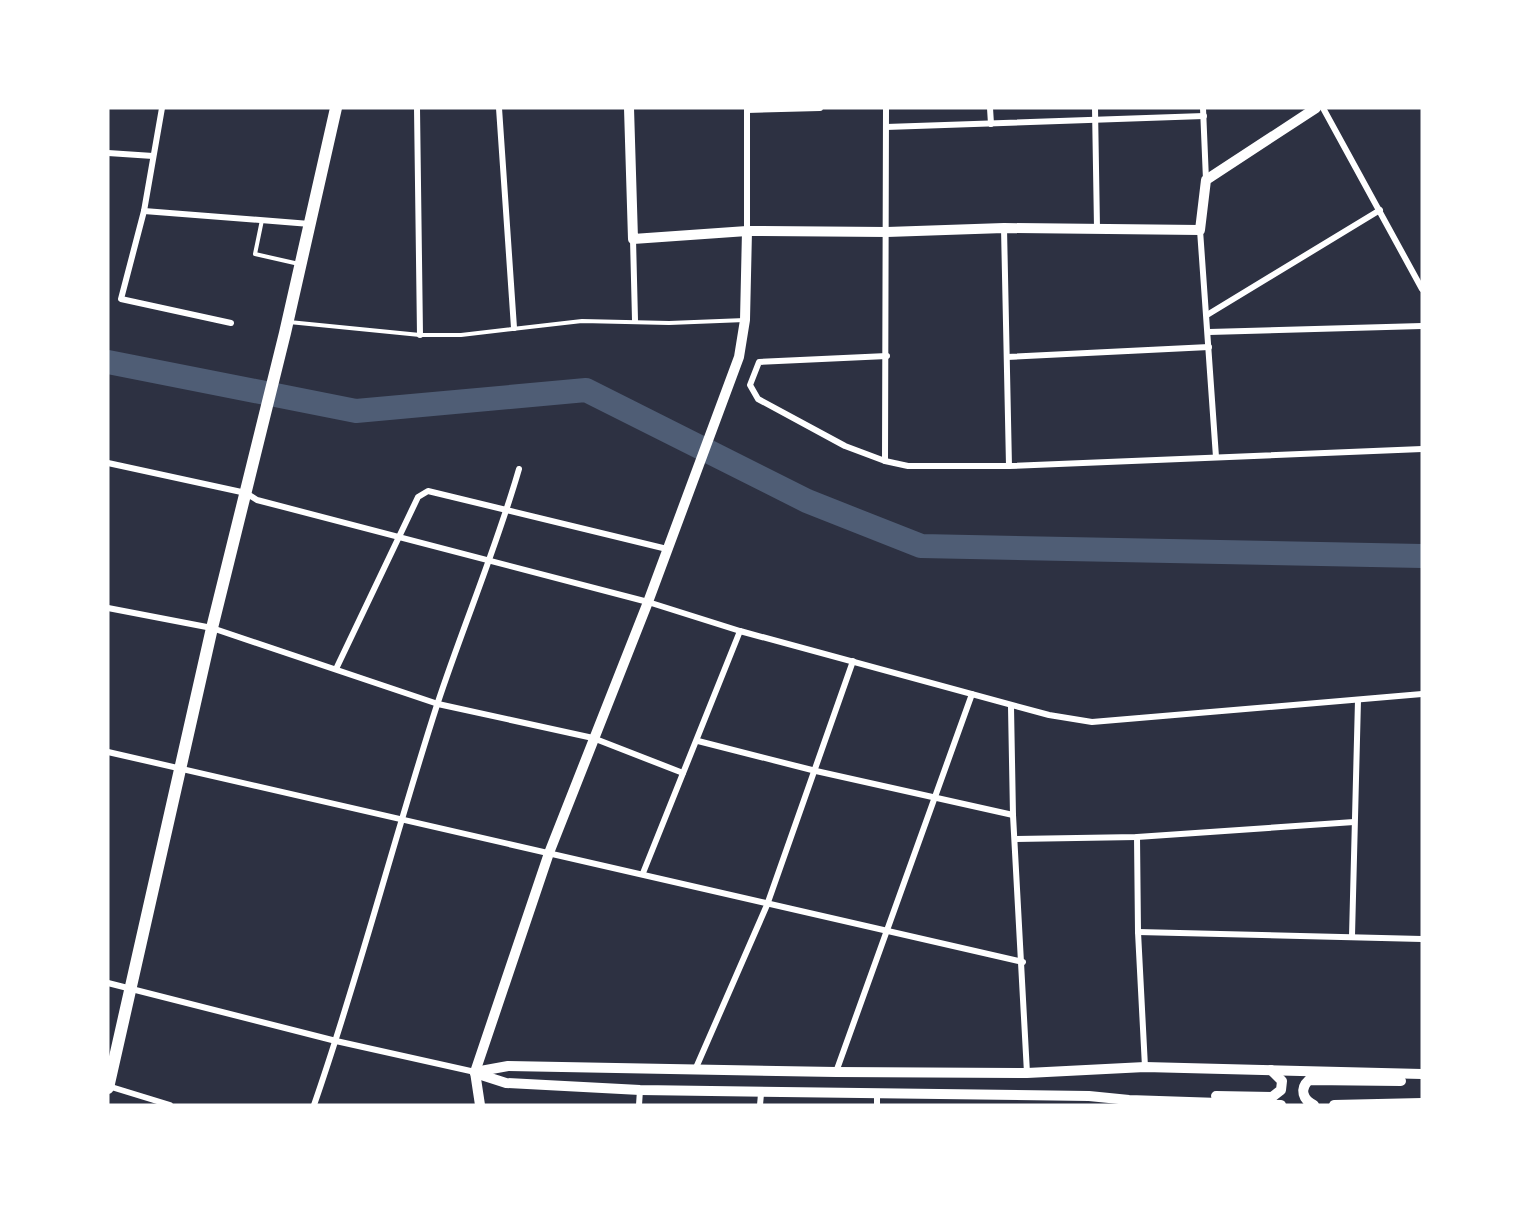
<svg xmlns="http://www.w3.org/2000/svg" width="1530" height="1213" font-family="'Noto Sans',sans-serif">
<style>
.lines{fill:none;stroke-linecap:round;stroke-linejoin:round}
.river{stroke:#4f5d75;stroke-width:24}
.service{stroke:#fff;stroke-width:4}
.minor{stroke:#fff;stroke-width:6}
.tertiary{stroke:#fff;stroke-width:10}
.secondary{stroke:#fff;stroke-width:12}
</style>
<rect width="100%" height="100%" fill="#2d3142"/>
<g class="lines">
<polyline class="river" points="108,362 356,411 586,390 807,501 921,546 1422,556"/>
<g class="service">
<polyline points="262,220 255,254 299,264"/>
<polyline points="289,322 420,335 461,335 582,321 669,323 745,320"/>
</g>
<g class="minor">
<polyline points="162,108 144,211 121,299 231,323"/>
<polyline points="417,108 420,335"/>
<polyline points="499,108 514,328"/>
<polyline points="747,108 747,231"/>
<polyline points="990,108 991,124"/>
<polyline points="1095,108 1097,228"/>
<polyline points="1203,108 1206,180"/>
<polyline points="1323,108 1422,289"/>
<polyline points="747,110 820,108"/>
<polyline points="886,127 1204,116"/>
<polyline points="108,153 153,156"/>
<polyline points="144,211 310,224"/>
<polyline points="1004,228 1009,466"/>
<polyline points="1200,230 1216,457"/>
<polyline points="633,239 635,320"/>
<polyline points="1207,315 1380,210"/>
<polyline points="1209,332 1422,326"/>
<polyline points="887,356 759,362 750,385 758,399 845,446 885,461 908,466 1009,466 1422,449"/>
<polyline points="1007,357 1209,347"/>
<polyline points="885,461 886,108"/>
<polyline points="108,463 246,493 257,500 648,602 740,631 1049,715 1092,722 1422,694"/>
<polyline points="108,608 212,628 438,704 593,738 683,773"/>
<polyline points="336,669 418,497 428,491 667,549"/>
<polyline points="1011,707 1013,815 1027,1073"/>
<polyline points="698,741 816,771 1013,815"/>
<polyline points="108,752 1023,962"/>
<polyline points="1137,837 1138,932 1145,1067"/>
<polyline points="1016,839 1137,837 1354,822"/>
<polyline points="643,873 740,631"/>
<polyline points="1138,932 1422,939"/>
<polyline points="1352,936 1358,700"/>
<polyline points="108,983 336,1041 475,1072"/>
<polyline points="695,1070 767,905 853,661"/>
<polyline points="836,1072 972,694"/>
<polyline points="108,1086 170,1105"/>
<polyline points="877,1092 877,1105"/>
<path d="M314,1105C360,973 394,838 437,705C463,626 496,549 519,469"/>
<polyline points="639,1105 640,1090"/>
<polyline points="760,1105 761,1094"/>
</g>
<g class="tertiary">
<polyline points="629,108 633,239 747,231 887,232 1004,228 1200,230 1206,180 1316,108"/>
<polyline points="475,1072 508,1066 836,1072 1027,1073 1145,1067 1422,1074"/>
<polyline points="475,1073 506,1083 640,1090 1089,1096 1129,1100 1281,1105"/>
<polyline points="1216,1096 1272,1097 1281,1090 1282,1081 1271,1070"/>
<polyline points="480,1105 475,1072 549,853 648,602 739,357 745,320 747,231"/>
<path d="M1314,1105C1303,1100 1299,1089 1309,1080L1401,1081"/>
<polyline points="1334,1105 1422,1103"/>
</g>
<polyline class="secondary" points="108,1088 212,628 285,333 336,108"/>
</g>
<rect width="1530" height="1213" fill="none" stroke="#ffffff" stroke-width="219"/>
</svg>
